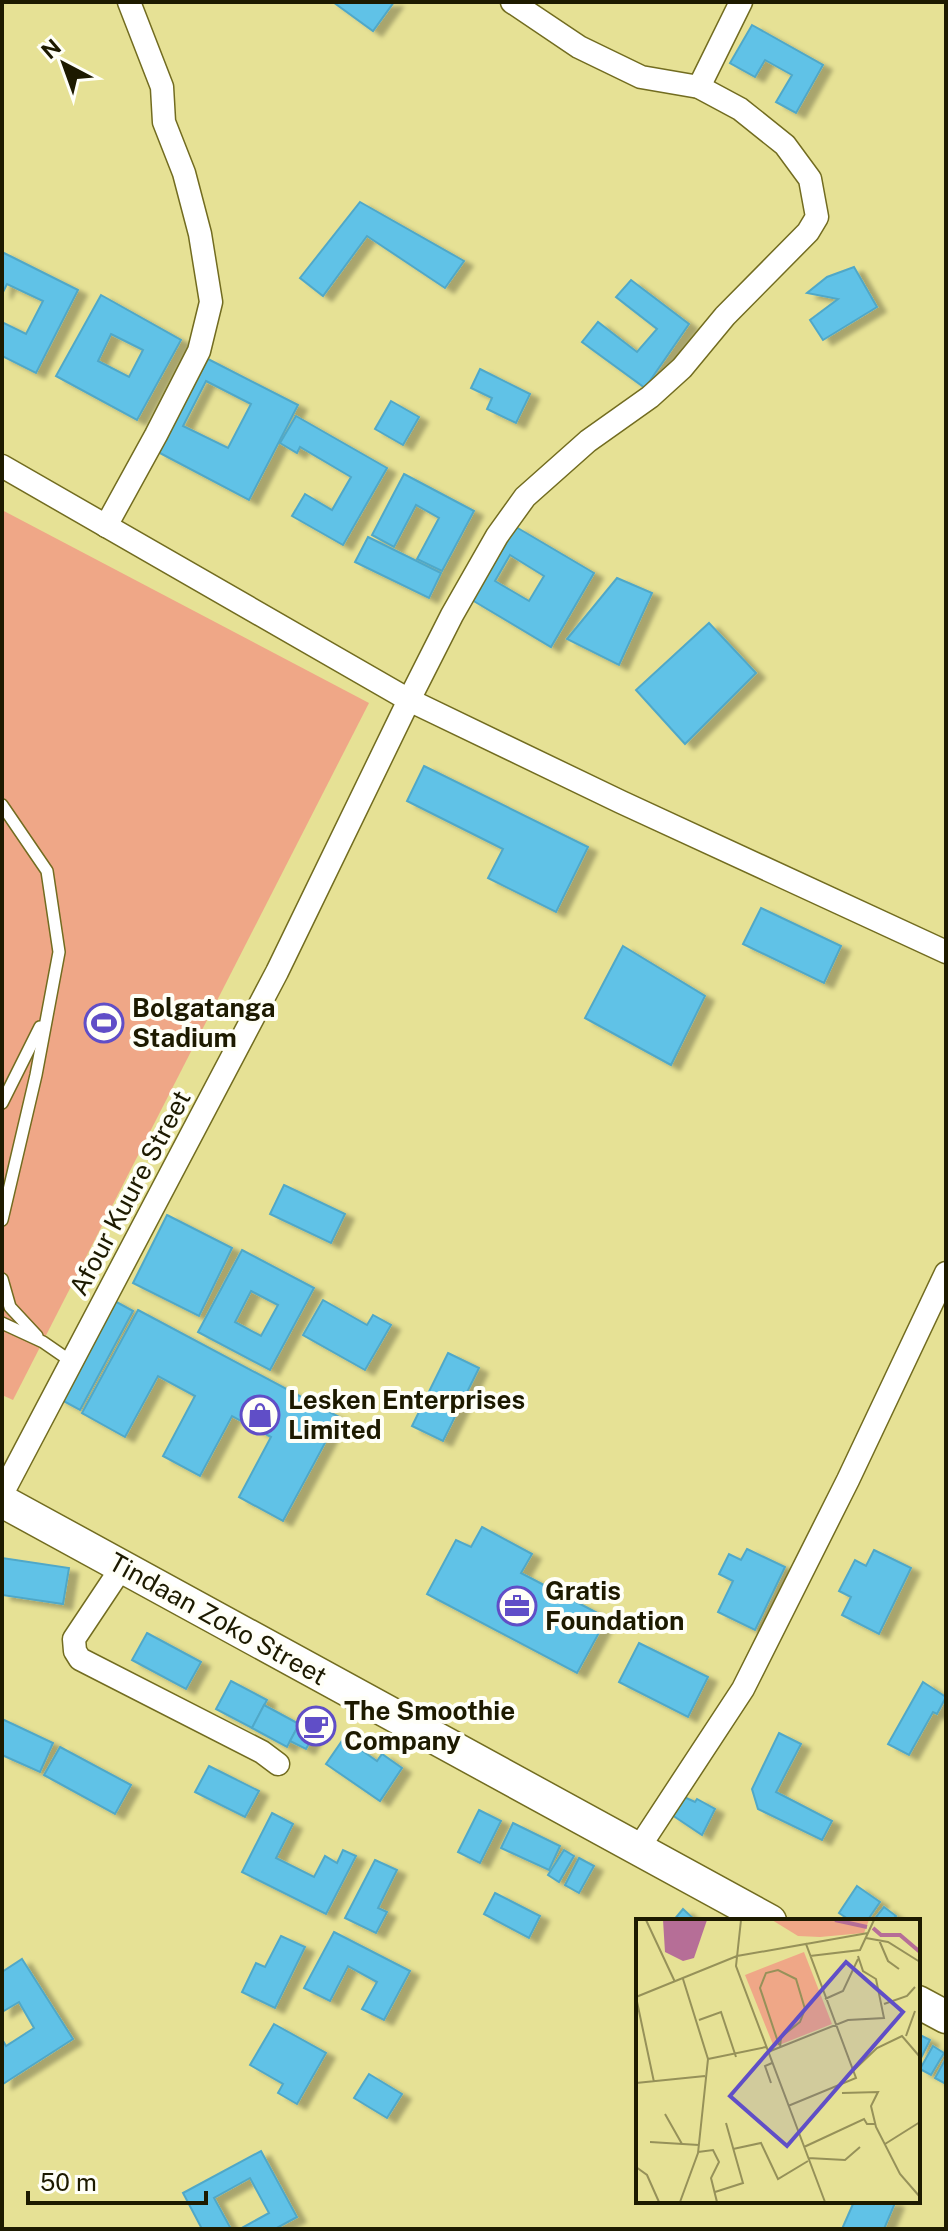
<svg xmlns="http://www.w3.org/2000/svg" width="948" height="2231" font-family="'Public Sans',sans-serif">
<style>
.green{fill:#efa787}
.building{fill:#60c2e7;stroke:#50a8c8;stroke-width:2;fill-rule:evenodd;filter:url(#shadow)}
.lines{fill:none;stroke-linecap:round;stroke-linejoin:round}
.lane-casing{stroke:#726c20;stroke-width:14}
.street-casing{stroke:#726c20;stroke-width:25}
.secondary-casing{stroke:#726c20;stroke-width:35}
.lane{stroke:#fff;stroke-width:11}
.street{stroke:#fff;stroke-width:22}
.secondary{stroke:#fff;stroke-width:32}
.labels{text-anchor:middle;stroke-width:8;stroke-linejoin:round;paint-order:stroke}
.poi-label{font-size:26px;font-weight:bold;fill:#1d1a00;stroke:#fffff7;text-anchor:start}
.street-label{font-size:26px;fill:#1d1a00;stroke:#fffff7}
.inset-river{fill:none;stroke:#b66e97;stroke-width:4}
.inset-road{fill:none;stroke:#969159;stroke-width:2}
.view{fill:#604ec7;fill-opacity:0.15;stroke:#604ec7;stroke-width:4}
.inset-edge{fill:none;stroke:#1d1a00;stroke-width:4}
</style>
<defs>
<filter id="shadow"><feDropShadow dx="9" dy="5" stdDeviation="2" flood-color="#0004"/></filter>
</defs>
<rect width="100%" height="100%" fill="#e6e195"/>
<polygon class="green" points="2,510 369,703 13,1400 2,1395"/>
<g class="building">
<polygon points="333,2 394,2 373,31"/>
<polygon points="752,25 823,65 796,113 776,102 792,75 765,60 755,77 730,63"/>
<polygon points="360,202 464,261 445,288 367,236 323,296 300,278"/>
<polygon points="2,252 78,290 36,373 2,356 2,322 26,334 43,301 7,284 2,294"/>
<polygon points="854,267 877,307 823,340 810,320 838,299 807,293 827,277"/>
<polygon points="631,280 689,324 645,388 582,342 598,322 637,352 657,329 616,297"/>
<path d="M101,295L181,340L137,420L56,376ZM111,334L143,350L129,377L98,361Z"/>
<path d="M208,359L298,405L249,500L158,452ZM206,381L251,404L228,448L183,426Z"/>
<polygon points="480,369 530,394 516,423 487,409 492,398 471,388"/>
<polygon points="391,401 419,417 403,445 375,429"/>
<polygon points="296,416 387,468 343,545 292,516 305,494 332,510 351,477 300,447 297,453 280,443"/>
<polygon points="404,474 474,511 442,571 417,559 439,518 416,505 394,547 372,535"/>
<path d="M516,527L594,573L551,647L472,600ZM510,555L544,576L529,601L495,581Z"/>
<polygon points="368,537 441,573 429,598 355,562"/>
<polygon points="617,578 652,593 619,665 567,639"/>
<polygon points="709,623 756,673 685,744 636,690"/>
<polygon points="424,766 588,847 556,912 488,878 503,849 407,801"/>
<polygon points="761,908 841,946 824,983 743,944"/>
<polygon points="623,946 705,996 671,1065 585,1018"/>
<polygon points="284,1185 345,1214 331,1243 270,1214"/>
<polygon points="167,1215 232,1248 199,1316 133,1283"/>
<path d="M242,1250L314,1288L270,1370L198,1332ZM251,1291L278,1305L261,1336L235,1322Z"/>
<polygon points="111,1299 133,1311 80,1410 58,1398"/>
<polygon points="323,1300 367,1325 373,1315 391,1325 365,1370 303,1335"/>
<polygon points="138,1310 339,1417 283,1521 239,1497 271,1437 232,1416 200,1476 163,1456 195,1396 158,1376 125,1437 82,1413"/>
<polygon points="448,1353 479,1368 443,1441 412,1426"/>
<polygon points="482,1527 532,1554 521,1573 607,1618 577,1673 427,1594 456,1540 471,1547"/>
<polygon points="747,1549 785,1567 755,1630 718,1612 733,1581 719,1574 729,1554 741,1560"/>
<polygon points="874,1550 911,1568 879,1634 842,1615 851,1597 839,1591 855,1560 866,1566"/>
<polygon points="2,1558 69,1568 63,1604 2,1595"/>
<polygon points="147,1633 201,1662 186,1689 132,1660"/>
<polygon points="639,1643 708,1677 688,1717 619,1682"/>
<polygon points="231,1681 267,1700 252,1728 216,1709"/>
<polygon points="923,1682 946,1697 937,1714 933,1712 909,1755 888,1744"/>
<polygon points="264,1705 299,1724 287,1747 252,1728"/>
<polygon points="303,1717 319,1726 306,1749 290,1741"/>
<polygon points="2,1719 53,1743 40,1772 2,1755"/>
<polygon points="779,1733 801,1744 776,1792 832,1821 822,1840 758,1809 752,1789"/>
<polygon points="344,1738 377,1761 382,1754 402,1768 380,1801 326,1764"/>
<polygon points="60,1747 131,1785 115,1814 44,1775"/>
<polygon points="209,1766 259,1791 245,1817 195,1792"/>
<polygon points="682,1796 695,1802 697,1799 715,1809 702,1835 672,1815"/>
<polygon points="479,1810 501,1821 480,1863 458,1852"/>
<polygon points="272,1813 293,1824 276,1858 314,1877 325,1856 337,1863 343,1850 356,1856 326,1914 242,1872"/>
<polygon points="513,1823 560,1846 549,1870 501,1848"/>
<polygon points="564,1850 574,1856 559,1882 548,1875"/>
<polygon points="579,1858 594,1866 579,1893 565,1885"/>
<polygon points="375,1860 397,1870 378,1908 387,1912 376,1933 345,1918"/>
<polygon points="857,1886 880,1902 867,1921 851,1921 839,1913"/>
<polygon points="495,1893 540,1916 529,1938 484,1914"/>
<polygon points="884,1907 896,1916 891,1921 873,1921"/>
<polygon points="683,1909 696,1921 673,1921"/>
<polygon points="334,1932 410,1971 384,2020 362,2009 377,1982 348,1966 330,2001 304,1988"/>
<polygon points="281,1936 305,1947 275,2008 242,1992 256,1963 265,1967"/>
<polygon points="22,1959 73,2039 3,2084 2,2039 6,2046 34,2028 19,2002 2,2012 2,1972"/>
<polygon points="274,2024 326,2053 297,2104 278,2093 283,2084 250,2065"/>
<polygon points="918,2034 930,2040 918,2064"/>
<polygon points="933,2046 944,2053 931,2075 920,2069"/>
<polygon points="946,2058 946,2084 935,2078"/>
<polygon points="369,2074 402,2094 387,2118 354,2098"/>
<polygon points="261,2151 297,2217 275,2229 240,2229 269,2213 250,2178 214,2198 231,2229 202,2229 183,2193"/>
<polygon points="845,2201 891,2201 895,2203 884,2229 842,2229 853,2204"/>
</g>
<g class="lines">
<defs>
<g id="lane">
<polyline points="2,805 47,871 59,952 36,1075 2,1220"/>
<polyline points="2,1103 40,1027"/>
<polyline points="2,1279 10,1307 37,1336"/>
<polyline points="2,1323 43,1342 72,1362"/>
</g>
<g id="street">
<polyline points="699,87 741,2"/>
<polyline points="2,466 409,700 621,802 946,952"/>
<polyline points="106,526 156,435 199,351 211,302 200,234 184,173 164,122 162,87 129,2"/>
<polyline points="2,1494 277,972 409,700 452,615 497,536 525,497 588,441 650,397 682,368 725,316 808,232 817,217 810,179 785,145 740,109 699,87 641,77 579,47 512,2"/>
<polyline points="122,1567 74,1639 75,1651 80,1659 262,1752 278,1764"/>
<polyline points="638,1849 743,1689 848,1480 946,1273"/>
</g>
<g id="secondary">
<polyline points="2,1501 770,1921"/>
<polyline points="918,2002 946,2017"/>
</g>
</defs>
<use href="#lane" class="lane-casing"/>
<use href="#street" class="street-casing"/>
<use href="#secondary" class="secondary-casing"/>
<use href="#lane" class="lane"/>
<use href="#street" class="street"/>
<use href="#secondary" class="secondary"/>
</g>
<defs>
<symbol id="stadium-ring" viewBox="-11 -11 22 22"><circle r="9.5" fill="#fffff7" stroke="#604ec7" stroke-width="1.5"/><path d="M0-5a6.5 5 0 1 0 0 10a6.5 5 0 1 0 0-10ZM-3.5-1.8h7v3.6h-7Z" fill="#604ec7"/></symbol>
<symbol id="shop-ring" viewBox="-11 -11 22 22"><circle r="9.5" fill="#fffff7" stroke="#604ec7" stroke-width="1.5"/><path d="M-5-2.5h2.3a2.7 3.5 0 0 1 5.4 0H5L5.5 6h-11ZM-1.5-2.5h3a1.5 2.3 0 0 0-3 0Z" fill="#604ec7"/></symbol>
<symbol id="office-ring" viewBox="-11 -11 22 22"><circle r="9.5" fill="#fffff7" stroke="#604ec7" stroke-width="1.5"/><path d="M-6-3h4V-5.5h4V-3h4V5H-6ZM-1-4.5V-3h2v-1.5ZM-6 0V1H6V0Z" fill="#604ec7"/></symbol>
<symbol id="cafe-ring" viewBox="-11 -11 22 22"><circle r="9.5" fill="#fffff7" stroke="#604ec7" stroke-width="1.5"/><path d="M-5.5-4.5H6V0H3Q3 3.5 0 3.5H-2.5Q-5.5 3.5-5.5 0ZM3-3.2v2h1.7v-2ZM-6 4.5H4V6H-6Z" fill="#604ec7"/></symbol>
</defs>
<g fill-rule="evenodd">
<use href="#stadium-ring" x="82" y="1001" width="44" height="44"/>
<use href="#shop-ring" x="238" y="1393" width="44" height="44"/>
<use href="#office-ring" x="495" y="1584" width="44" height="44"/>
<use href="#cafe-ring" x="294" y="1704" width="44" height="44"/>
</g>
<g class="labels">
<g class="poi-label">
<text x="132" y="1017">Bolgatanga<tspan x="132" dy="30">Stadium</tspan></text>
<text x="288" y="1409">Lesken Enterprises<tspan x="288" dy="30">Limited</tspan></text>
<text x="545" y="1600">Gratis<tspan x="545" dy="30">Foundation</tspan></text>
<text x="344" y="1720">The Smoothie<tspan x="344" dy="30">Company</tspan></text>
</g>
<g class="street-label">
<text transform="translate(130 1193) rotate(-62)" y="9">Afour Kuure Street</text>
<text transform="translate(218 1619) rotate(29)" y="9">Tindaan Zoko Street</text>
</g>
</g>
<g transform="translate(636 1919)">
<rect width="284" height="284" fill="#e6e195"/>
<path d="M136,1H233L228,14L184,18L162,17ZM168,33L196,105L138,128L109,56Z" fill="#efa787"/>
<path d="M71,1L58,39L47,42L29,33L27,1Z" fill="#b66e97"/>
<path class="inset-river" d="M199,1L231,8M237,9L245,16H264L284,33"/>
<path class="inset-road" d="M10,1L39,63M105,1L100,47L189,283M230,19L252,23L284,43M243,21L252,42L263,50M170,25L232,14M174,37L224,31L238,1M0,78L101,37L170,25L220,159L152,187M0,78L18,163M189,80L207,72L222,40M248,85L271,77L279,68M63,101L85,93L100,138M270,117L279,92M143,126L124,69L130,54L142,51L160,60L169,90L164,103L145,118L144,129M132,133L212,101L248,99L240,60L227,52L222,37M72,140L130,128M218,151L241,129L266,117L284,138M0,164L69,157M135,164L129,147L136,144M206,174L242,173L235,187L240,208L264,255L284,278M29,195L46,225M14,223L63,226M249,225L284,203M168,228L228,200L231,205H240M97,230L125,224L142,260L172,242M62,233L77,231L83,243L75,259L81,283M172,239L209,241L224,228M0,248L11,256L23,283M79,273L107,264L90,204M44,283L62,234L72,140L47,60"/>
<path class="view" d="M210,43L267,93L151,227L94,177Z"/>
<rect width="284" height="284" class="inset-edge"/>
</g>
<rect width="948" height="2231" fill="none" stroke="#1d1a00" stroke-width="8"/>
<g transform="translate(64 64) rotate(319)" stroke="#fffff7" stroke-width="6" paint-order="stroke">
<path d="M0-6L14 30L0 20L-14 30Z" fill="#1d1a00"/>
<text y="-12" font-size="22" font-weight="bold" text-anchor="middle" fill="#1d1a00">N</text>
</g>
<path d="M28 2191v12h178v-12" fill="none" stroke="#1d1a00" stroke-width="4"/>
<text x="40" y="2191" font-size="24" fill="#1d1a00" stroke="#fffff7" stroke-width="6" paint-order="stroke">50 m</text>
</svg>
